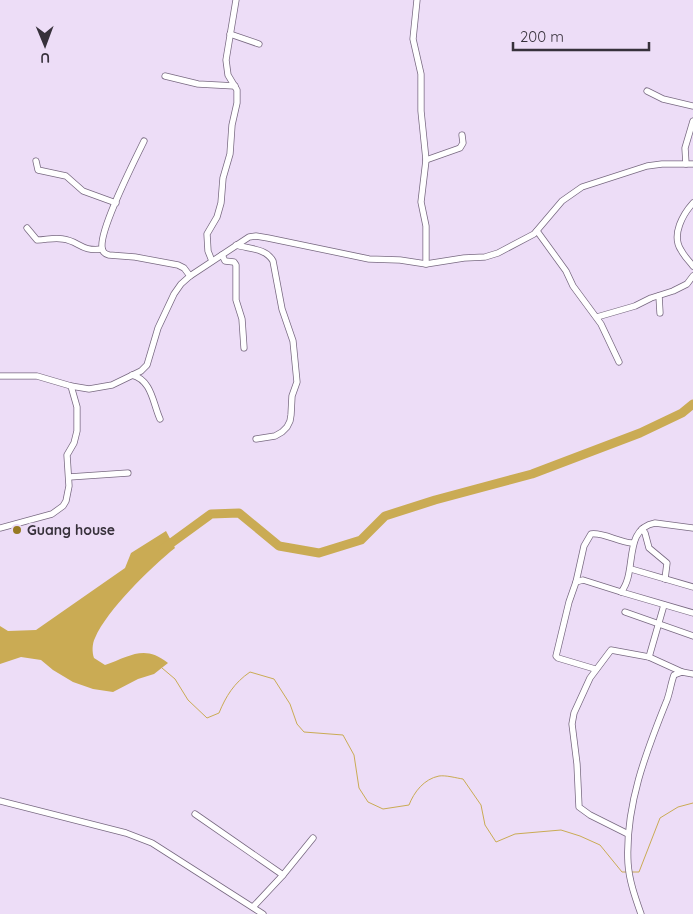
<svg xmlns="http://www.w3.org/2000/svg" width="693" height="914" font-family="Quicksand,sans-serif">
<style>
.water{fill:#caab54}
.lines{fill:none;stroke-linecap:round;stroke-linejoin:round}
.stream{stroke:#caab54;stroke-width:1}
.river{stroke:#caab54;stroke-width:9}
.minor-casing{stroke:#786981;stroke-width:7}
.minor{stroke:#fff;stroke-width:5.5}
.poi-dot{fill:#977a23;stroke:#edddf7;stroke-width:2}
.labels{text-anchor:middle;stroke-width:4.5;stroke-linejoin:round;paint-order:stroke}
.poi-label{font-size:14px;font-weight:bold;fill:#37313b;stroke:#edddf7;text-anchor:start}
</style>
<rect width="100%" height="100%" fill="#edddf7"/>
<path class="water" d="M166,531L175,548C151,567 107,610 95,638C92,644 92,652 94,658L105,665C130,656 145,644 168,663L154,674L138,679L113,692L93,689L73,682L53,670L41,660L21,657L0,664V626L8,631L36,630L125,568L131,553Z"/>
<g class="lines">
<g class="stream">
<path d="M162,668L175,679L188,700L207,718L219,713C226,696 234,683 250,672L274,679L290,704L297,724L304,732L343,735L354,755L359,788L368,802L383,809L409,805C414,792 424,779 439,776C446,775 456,778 463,779L481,805L485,825L496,842L515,834L561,830L580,836L600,845L622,872H628"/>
<polyline points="632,872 639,872 660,818 678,807 693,803"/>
</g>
<polyline class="river" points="163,549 211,514 239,513 279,546 319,553 361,540 385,516 435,500 532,474 640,433 682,413 693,404"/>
<defs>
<g id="minor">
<polyline points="417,0 413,39 421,74 421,111 426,160 421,202 426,226 426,264"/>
<polyline points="230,34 259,44"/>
<polyline points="165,76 198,84 235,86"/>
<polyline points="647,91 663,99 693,106"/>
<path d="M144,141C134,162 100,228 102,247C102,252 105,254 109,255L135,257L178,265L184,268L190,276"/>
<polyline points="426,160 460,148 463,143 462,135"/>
<polyline points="36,161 38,170 66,176 83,191 116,203"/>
<polyline points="686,164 685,148 693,121"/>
<path d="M693,203C683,214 671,235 681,250C684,256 689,261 693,266"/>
<path d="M27,228L37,240C46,240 54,237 63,239C79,241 81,252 102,249"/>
<polyline points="537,231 566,271 573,286 601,324 619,362"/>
<path d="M236,245C249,249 266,248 273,261L282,309L293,341L297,382L292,396L291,415L290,421L287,427L282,432L275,436L256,439"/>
<polyline points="222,255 225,261 234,262 236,265 236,300 242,319 244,348"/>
<polyline points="212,261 208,251 207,234 217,217 221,203 223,178 230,154 232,125 237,103 237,90 228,75 226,60 236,0"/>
<polyline points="659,296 660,313"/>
<polyline points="597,317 635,306 651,298 673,291 687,284 693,276"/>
<path d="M132,375C152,380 153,404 160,419"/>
<polyline points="0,376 37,376 71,386 89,389 112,385 141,371 147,365 158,328 174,294 181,284 190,276 249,237 256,236 268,238 369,259 400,260 426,264 464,258 485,257 498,253 534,234 562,201 582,187 647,166 662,164 693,164"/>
<polyline points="69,477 128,473"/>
<polyline points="0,528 52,514 63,506 66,501 69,486 67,455 74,443 77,431 77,407 71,386"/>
<polyline points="642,529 645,533 649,548 667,563 665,579"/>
<polyline points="631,569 693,587"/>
<path d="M576,582L584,546L591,534C603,532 618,542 632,543"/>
<polyline points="621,592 693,613"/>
<polyline points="625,612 693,636"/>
<polyline points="649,657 664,605"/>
<path d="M595,669L558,658L556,656L569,602L576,582L583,580L621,592C638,572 622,529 655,523L693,528"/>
<polyline points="0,801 126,833 152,843 263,914"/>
<polyline points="195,814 283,875"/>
<polyline points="628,834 590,815 579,807 577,764 572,724 574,713 590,678 611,650 649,657 682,672"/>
<polyline points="253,907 283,875 313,838"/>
<path d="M641,914C635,897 629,880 628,863C625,806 646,752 667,700C670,692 671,683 674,675L682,672L693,674"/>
</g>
</defs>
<use href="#minor" class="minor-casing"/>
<use href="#minor" class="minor"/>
</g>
<circle class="poi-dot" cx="17" cy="530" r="5"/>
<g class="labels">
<g class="poi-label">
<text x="27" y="535">Guang house</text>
</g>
</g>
<g transform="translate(45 45) rotate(179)" stroke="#edddf7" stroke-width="4" paint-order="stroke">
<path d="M0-4L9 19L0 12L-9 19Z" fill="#37313b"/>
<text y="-8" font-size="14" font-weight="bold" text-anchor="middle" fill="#37313b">U</text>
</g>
<path d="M513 42v8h136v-8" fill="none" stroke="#37313b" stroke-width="2.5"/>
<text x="520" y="42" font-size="15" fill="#37313b" stroke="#edddf7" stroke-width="4" paint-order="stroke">200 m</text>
</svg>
